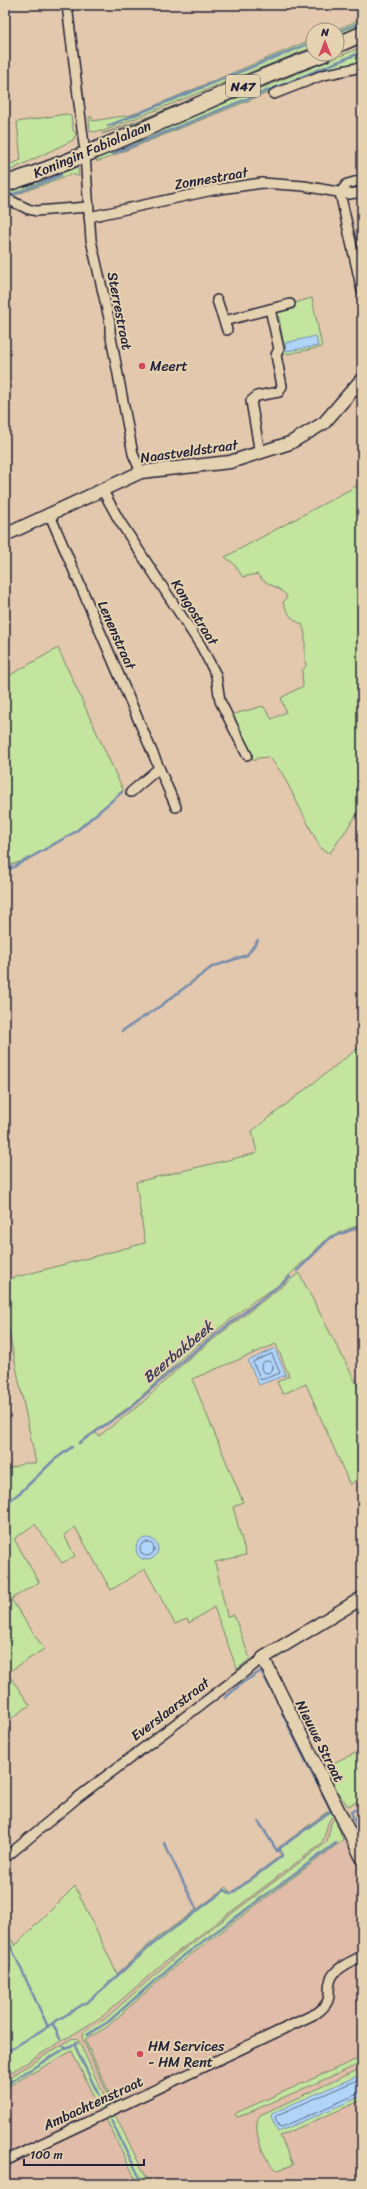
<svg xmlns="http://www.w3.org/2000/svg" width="367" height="2189" font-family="Sriracha,sans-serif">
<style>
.built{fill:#e1bca9}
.green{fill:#c4e59e;stroke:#73846c}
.water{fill:#b0d5f9;stroke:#778dad}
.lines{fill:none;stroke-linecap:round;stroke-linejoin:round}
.shore{stroke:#5b6a87;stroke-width:1}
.stream{stroke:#778dad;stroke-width:2.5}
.minor-casing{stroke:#22223b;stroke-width:12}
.tertiary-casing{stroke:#22223b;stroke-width:15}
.primary-casing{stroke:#22223b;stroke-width:18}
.minor{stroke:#e5d2b0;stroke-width:9}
.tertiary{stroke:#e5d2b0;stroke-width:12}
.primary{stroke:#e5d2b0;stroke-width:15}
.poi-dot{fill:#d1495b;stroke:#e5d2b0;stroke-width:1.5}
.labels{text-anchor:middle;stroke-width:4;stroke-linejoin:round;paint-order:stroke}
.shield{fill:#e5d2b0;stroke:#5c575e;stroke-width:1}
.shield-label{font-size:13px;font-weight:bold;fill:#22223b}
.street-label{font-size:14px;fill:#22223b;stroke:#e5d2b0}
.poi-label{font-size:14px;fill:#22223b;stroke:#e5d2b0;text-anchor:start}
.water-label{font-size:15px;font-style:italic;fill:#373d58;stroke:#e5d2b0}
</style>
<rect width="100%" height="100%" fill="#e3c8ad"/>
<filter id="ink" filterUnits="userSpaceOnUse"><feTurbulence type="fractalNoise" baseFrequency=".025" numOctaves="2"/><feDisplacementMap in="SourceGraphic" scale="8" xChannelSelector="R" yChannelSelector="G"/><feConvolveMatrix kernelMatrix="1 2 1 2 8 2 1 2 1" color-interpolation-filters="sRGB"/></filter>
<g filter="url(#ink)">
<polygon class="built" points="331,1809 362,1878 362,2184 5,2184 5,2051 116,1974 152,1942 227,1887 231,1893 281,1855"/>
<g class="green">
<polygon points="362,19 362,27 337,37 337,30 335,30"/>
<polygon points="313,39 313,47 101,132 100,130 95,132 90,131 89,117 92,117 92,121 130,115 142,111"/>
<polygon points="362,47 362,63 270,92 97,162 98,158 109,153 108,151"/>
<polygon points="313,49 313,52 168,111 102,134 140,120"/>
<polygon points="66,114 71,116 73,130 76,134 73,140 5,173 5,167 21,160 17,122"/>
<polygon points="76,167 78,169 79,176 71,174 10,197 7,193 67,168 68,170"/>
<polygon points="312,298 322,347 282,355 285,351 278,313 295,308 294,303"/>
<path d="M362,483V807L330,853L321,849L282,773L269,757L258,758L254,761L231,715L263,706L272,719L286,712L281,698L303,686L302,671L306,666C303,652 308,636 302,624C290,619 289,614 283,603L287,596C279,586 265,585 257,574L243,577L233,563L225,557Z"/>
<path d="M58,648L123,790C97,815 68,839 36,855C27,860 17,863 7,866L5,876V678Z"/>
<polygon points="362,1045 362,1224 330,1236 278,1286 255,1300 184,1356 133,1404 94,1432 99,1436 142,1403 188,1359 299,1273 362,1394 362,1474 350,1485 306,1384 283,1394 277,1382 289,1376 276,1344 192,1379 243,1502 233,1507 246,1555 215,1562 227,1616 234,1615 250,1659 237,1669 214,1607 189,1623 187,1619 175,1624 145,1569 111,1590 75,1527 64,1535 75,1556 62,1563 35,1524 14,1539 39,1582 11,1599 44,1649 7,1673 30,1705 5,1723 5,1470 25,1463 36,1463 5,1313 5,1280 145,1243 136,1182 257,1153 252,1131"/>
<polygon points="362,1750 362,1799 348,1806 334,1788 324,1767"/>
<path d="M331,1809L334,1815C324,1823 328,1835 320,1845L168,1959L103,2016L5,2076V1944L12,1940L15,1946L75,1886L117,1974L152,1942L227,1887L231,1893L281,1855L278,1848Z"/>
<polygon points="335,1818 343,1840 173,1968 107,2027 85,2040 112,2099 120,2098 119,2101 114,2103 111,2101 82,2038 84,2032 105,2019 178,1954 327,1842 331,1823"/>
<polygon points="73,2038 78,2040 80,2044 109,2106 100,2110 72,2051 5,2088 5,2080"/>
<polygon points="362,2057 362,2063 243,2115 238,2117 235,2115 238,2112"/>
<path d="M362,2068V2100L280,2136L293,2165L278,2170C265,2165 250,2127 260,2115Z"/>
<polygon points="114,2113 147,2179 148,2184 138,2184 107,2121 107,2118"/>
</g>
<g class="water">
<polygon points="316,336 318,346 286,351 285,343"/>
<polygon points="273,1349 275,1349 286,1375 259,1385 248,1361"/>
<circle cx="147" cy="1549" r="11"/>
<polygon points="362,2074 362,2096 278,2132 271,2116 272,2113"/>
</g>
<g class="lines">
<g class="shore">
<polygon points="272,1354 280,1373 261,1380 253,1362"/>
<circle cx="267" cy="1367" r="6"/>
<circle cx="147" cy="1549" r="7"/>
<polyline points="362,2078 277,2115 275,2117 279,2126 282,2127 362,2092"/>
</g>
<g class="stream">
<polyline points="337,32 362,22"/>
<polyline points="108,126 313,42"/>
<polyline points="112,154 362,52"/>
<polyline points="9,196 61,175"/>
<polyline points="5,852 11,867"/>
<polyline points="5,872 75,832 122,792"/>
<polyline points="5,896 5,902"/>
<polyline points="122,1031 159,1007 212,967 247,955 258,940"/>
<polyline points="297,1271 330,1238 362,1226"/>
<polyline points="79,1443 129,1409 187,1357 290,1277"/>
<polyline points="5,1504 22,1491 54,1460 72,1447"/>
<polyline points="225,1698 242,1683 261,1671 278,1702"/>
<polyline points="282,1713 317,1784"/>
<polyline points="362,1806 351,1812 362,1838"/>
<polyline points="259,1822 277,1851 280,1848"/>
<polyline points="164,1843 197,1910"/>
<polyline points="5,1934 48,2027"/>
<polyline points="53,2024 60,2039"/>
<polyline points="87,2035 108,2022 178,1960 336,1843"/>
<polyline points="74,2044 103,2104"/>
<polyline points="66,2048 77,2043"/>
<polyline points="5,2053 90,2000 153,1944 225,1890 231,1894 282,1856 280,1848 331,1811 322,1793"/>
<polyline points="5,2085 66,2048 64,2046"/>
<polyline points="111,2120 143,2184"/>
</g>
<defs>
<g id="minor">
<polyline points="67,5 84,145"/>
<polyline points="274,94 323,75 362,67"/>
<polyline points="85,154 91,240 110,323 110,332 133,454 141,472"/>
<polyline points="340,193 362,291"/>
<polyline points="340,193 347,184 362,180"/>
<polyline points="5,198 28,209 36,211 88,207"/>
<polyline points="89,217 213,190 262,183 304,186 349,194 362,192"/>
<polyline points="217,300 227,330"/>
<polyline points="270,309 290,304"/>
<polyline points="224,321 270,309 279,349 276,355 282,386 279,392 257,396 251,401 260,454"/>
<polyline points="103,491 119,520 201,646 216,675 220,701 247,755"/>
<polyline points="49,513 176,807"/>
<polyline points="131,792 159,768"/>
<polyline points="5,1858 77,1798 263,1658"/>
<path d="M5,2161L317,2013C338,1997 323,1991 333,1975C339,1966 353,1961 362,1956"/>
</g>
<g id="tertiary">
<polyline points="5,535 141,472 230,462 290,443 324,423 362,379"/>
<polyline points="362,1598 263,1658 362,1858"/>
</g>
<g id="primary">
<polyline points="337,45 362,34"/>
<path d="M5,184C114,149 215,92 323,54"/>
</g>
</defs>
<use href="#minor" class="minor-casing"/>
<use href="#tertiary" class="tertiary-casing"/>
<use href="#primary" class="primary-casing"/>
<use href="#minor" class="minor"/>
<use href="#tertiary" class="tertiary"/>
<use href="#primary" class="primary"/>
</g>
</g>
<g class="poi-dot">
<circle cx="142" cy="366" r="4"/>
<circle cx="140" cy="2054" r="4"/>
</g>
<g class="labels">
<rect class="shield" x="226" y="75" width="34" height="22" rx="3"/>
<g class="shield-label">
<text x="243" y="91">N47</text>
</g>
<g class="street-label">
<text transform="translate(92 149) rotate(-23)" y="5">Koningin Fabiolalaan</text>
<text transform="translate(211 178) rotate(-10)" y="5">Zonnestraat</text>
<text transform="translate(120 311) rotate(79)" y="5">Sterrestraat</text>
<text transform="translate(189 451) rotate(-8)" y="5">Naastveldstraat</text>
<text transform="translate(195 612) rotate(58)" y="5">Kongostraat</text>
<text transform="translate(117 635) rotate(66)" y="5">Lenenstraat</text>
<text transform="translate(170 1709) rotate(-37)" y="5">Everslaarstraat</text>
<text transform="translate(320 1741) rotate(63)" y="5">Nieuwe Straat</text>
<text transform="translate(93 2103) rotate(-25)" y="5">Ambachtenstraat</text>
</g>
<g class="poi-label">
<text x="150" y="371">Meert</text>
<text x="148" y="2051">HM Services<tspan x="148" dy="16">- HM Rent</tspan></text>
</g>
<g class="water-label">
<text transform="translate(178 1352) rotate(-40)" y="5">Beerbakbeek</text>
</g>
</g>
<rect width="367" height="2189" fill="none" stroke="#e5d2b0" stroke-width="20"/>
<rect x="10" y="10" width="347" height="2169" fill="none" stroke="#22223b" stroke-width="1.5" filter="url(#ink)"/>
<g transform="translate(325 42)"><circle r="19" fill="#e5d2b0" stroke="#978c81"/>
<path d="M0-3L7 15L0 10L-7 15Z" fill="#d1495b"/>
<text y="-6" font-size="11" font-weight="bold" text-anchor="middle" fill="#22223b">N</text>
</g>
<path d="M24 2159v6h120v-6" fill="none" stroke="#22223b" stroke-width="2"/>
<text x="30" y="2159" font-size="12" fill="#22223b" stroke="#e5d2b0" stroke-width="3" paint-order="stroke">100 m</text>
</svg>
